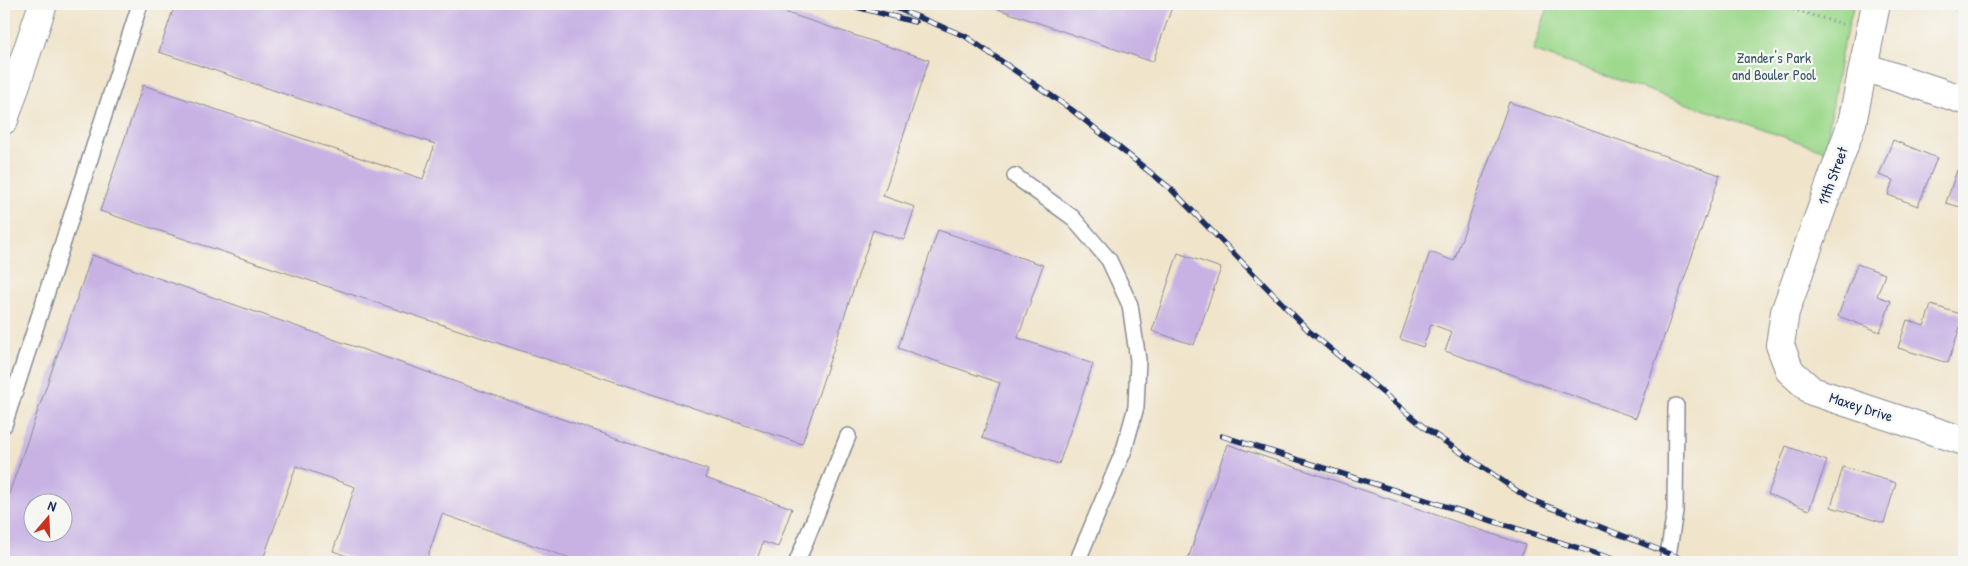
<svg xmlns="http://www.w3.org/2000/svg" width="1968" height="566" font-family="'Patrick Hand',sans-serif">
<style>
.green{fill:#9ed98d;stroke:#5c8476}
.building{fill:#c8b2e4;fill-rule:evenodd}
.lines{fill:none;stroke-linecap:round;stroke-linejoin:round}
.service-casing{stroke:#868a94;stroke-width:18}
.minor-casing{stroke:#868a94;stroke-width:30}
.tertiary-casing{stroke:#868a94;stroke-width:30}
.path{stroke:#868a94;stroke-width:3;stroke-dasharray:1 4;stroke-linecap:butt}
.service{stroke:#fff;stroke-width:15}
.minor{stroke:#fff;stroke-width:28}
.tertiary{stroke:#fff;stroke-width:28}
.rail-casing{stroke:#1b2f5e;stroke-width:5.5}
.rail{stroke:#f6f6f2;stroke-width:4;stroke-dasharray:11;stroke-linecap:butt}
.labels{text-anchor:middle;stroke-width:4.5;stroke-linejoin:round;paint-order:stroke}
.park-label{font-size:15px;fill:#3c5a6a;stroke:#f6f6f2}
.street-label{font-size:15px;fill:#1b2f5e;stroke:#f6f6f2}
</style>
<rect width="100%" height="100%" fill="#f6f6f2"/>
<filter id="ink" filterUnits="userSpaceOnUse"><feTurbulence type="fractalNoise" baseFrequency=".02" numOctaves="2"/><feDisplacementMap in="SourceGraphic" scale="10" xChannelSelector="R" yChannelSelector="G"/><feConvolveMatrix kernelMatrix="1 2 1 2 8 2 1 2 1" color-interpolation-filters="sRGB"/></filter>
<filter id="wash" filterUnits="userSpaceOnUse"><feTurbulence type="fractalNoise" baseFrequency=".0096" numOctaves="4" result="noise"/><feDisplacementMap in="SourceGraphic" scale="20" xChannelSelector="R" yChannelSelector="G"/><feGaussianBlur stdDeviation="1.12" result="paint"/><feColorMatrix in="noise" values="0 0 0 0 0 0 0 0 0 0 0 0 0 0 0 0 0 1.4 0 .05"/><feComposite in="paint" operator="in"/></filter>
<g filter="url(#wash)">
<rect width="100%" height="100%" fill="#f0e4ca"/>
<polygon class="green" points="1549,4 1854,4 1840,58 1825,151 1533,51"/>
<g id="blocks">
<g class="building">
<polygon points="175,4 760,4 929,60 883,196 915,207 904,240 873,230 802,444 100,211 143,85 423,179 435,144 159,52"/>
<polygon points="983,4 1173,4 1153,62"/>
<polygon points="1791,4 1809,4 1807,9"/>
<polygon points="1940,4 1964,4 1964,12"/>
<polygon points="1509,102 1720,175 1636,418 1445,351 1452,332 1431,324 1423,347 1400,339 1430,252 1454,261"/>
<polygon points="1893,140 1937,158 1918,206 1888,195 1893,180 1879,175"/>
<polygon points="1957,170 1964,172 1964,208 1946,203"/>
<polygon points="938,230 1043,265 1018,338 1093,364 1059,464 982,438 1000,383 898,348"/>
<polygon points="1178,253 1221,268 1194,345 1152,331"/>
<path d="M92,255L708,470L705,478L792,508L778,547L763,542L756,562H569L570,558L442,514L426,562H364L333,551L355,487L296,466L262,562H4V508ZM32,504H62V534H32Z"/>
<polygon points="1857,264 1885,274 1877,296 1891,301 1880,332 1838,316"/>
<polygon points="1931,305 1964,315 1948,363 1898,348 1907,320 1924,326"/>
<polygon points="1227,444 1525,545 1519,562 1187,562"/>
<polygon points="1786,446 1827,461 1809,510 1768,494"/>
<polygon points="1843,467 1896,483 1884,523 1831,507"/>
</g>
</g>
</g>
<g filter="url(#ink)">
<use href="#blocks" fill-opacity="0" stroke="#868a94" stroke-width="1"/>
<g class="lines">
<defs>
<g id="service">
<polyline points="1015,176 1072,217 1109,260 1130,305 1138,360 1136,407 1124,450 1077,562"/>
<polyline points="4,425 140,4"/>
<polyline points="797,562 848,436"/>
<polyline points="1667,562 1675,511 1676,406"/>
</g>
<g id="minor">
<polyline points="1876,4 1852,123 1785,312 1780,345 1790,371 1812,391 1964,441"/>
<polyline points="1864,67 1964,100"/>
</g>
<polyline id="tertiary" points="4,120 43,4"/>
</defs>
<use href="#service" class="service-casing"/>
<use href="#minor" class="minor-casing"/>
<use href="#tertiary" class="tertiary-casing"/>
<polyline class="path" points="1774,4 1843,24"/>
<use href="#service" class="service"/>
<use href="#minor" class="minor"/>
<use href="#tertiary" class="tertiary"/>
<defs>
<g id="rail">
<polyline points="845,4 915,22"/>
<polyline points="886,4 965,36 1072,110 1171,189 1309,331 1425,428 1529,499 1690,562"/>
<polyline points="1222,436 1623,562"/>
</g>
</defs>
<use href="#rail" class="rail-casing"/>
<use href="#rail" class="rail"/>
</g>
</g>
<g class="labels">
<g class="park-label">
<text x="1774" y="63">Zander's Park<tspan x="1774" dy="17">and Bouler Pool</tspan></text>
</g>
<g class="street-label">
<text transform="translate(1833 176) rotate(-70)" y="5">11th Street</text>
<text transform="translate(1861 407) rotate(18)" y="5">Maxey Drive</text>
</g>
</g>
<rect width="1968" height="566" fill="none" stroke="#f6f6f2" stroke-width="20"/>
<g transform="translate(48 518) rotate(19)"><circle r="24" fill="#f6f6f2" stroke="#9ea6b7"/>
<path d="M0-4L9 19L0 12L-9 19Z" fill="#c8321e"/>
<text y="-8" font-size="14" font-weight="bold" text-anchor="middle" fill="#1b2f5e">N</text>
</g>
</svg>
